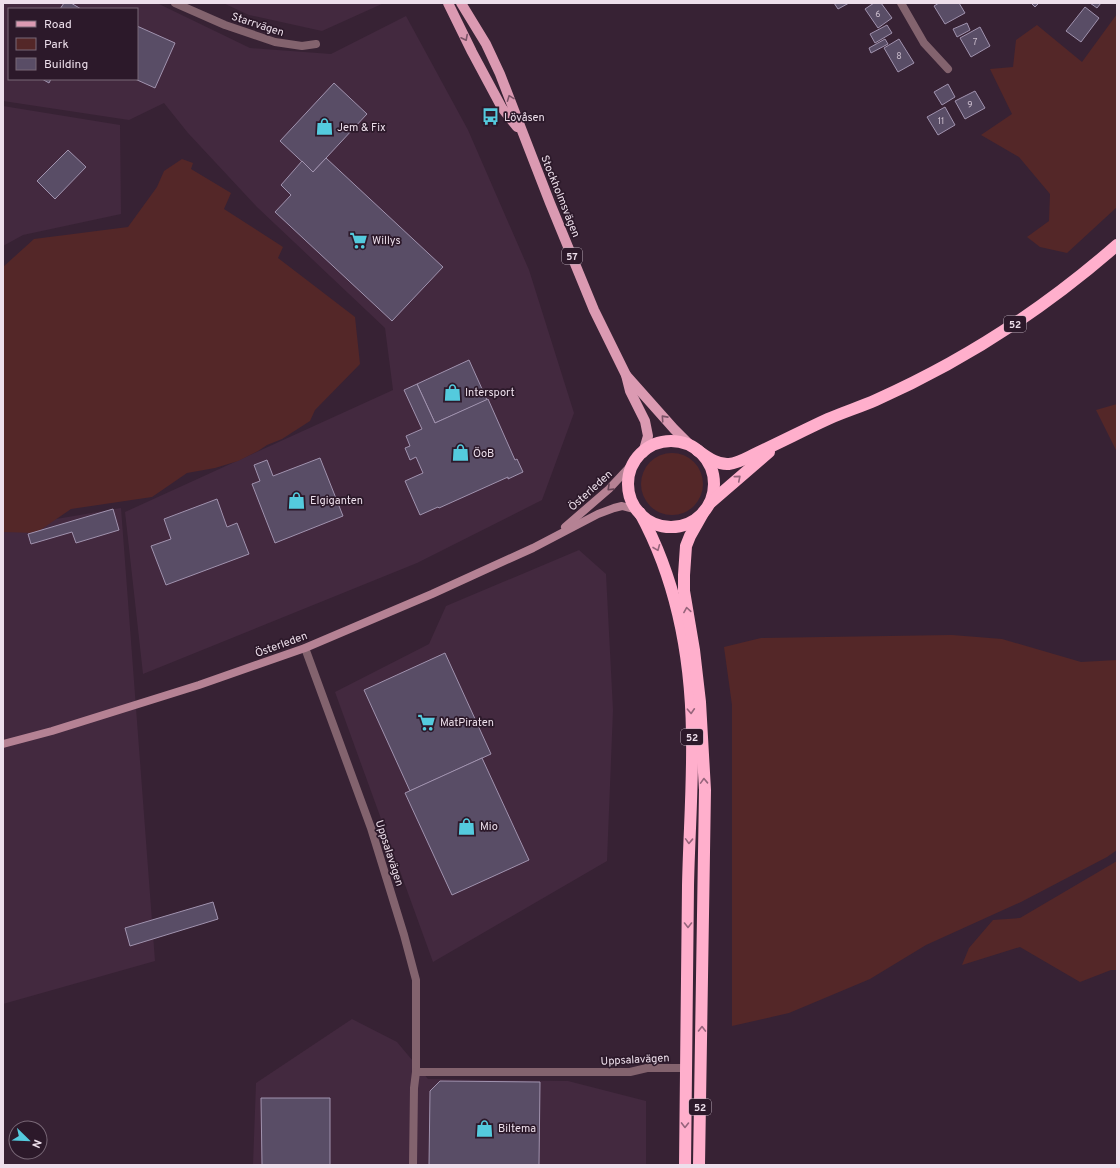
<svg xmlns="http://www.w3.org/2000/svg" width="1120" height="1168" font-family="Overpass,sans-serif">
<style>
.built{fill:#43293f;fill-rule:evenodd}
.green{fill:#542728}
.building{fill:#594d66;stroke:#a193af}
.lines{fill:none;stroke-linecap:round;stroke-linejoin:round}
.street{stroke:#83636e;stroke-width:8}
.secondary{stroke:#b58294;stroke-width:8}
.primary{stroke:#db9ab2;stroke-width:10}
.highway{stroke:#ffafcc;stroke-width:12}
.oneway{stroke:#7b5367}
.oneway2{stroke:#96647b}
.oneway3{stroke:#634354}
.labels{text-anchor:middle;stroke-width:3.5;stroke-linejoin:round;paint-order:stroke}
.number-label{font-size:9px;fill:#c8baca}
.shield{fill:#2c192a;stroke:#b3a4b1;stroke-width:1}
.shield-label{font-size:10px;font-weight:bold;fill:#eddfeb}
.street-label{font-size:11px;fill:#eddfeb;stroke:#2c192a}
.poi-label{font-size:11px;fill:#eddfeb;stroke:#2c192a;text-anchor:start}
</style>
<rect width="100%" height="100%" fill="#372234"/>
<g class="built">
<path d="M3,3H157L250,48L331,54L406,16L468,130L529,270L574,413L542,500L417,563L143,674L125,512L393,390L385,328L257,207L188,133L164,103L129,120L3,101ZM9,9H137V79H9Z"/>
<polygon points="223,3 384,3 322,31 249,15"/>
<polygon points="3,106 120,125 121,214 23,235 3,246"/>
<polygon points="121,508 155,961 3,1004 3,528"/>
<polygon points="579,550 606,574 613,710 607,861 433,962 335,692 429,644 446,606"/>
<polygon points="352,1019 397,1042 428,1079 568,1081 646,1101 646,1165 253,1165 256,1083"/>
</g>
<g class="green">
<polygon points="1117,14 1117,207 1067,253 1040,247 1027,237 1049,221 1050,194 1019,157 981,135 1012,114 990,69 1013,67 1016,40 1037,25 1082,62"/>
<polygon points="182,159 193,163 191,169 231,193 224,209 283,247 278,258 355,317 360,364 315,410 310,421 282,439 267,445 258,451 238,461 215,468 187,473 152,497 71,509 36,533 3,532 3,267 34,239 128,227 157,187 164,171"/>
<polygon points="1117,404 1117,452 1096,410"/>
<circle cx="672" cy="484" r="31"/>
<polygon points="952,635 1002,639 1081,662 1117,660 1117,850 1107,857 1021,902 926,945 870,979 789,1013 732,1026 732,705 724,647 761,638"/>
<polygon points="1117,861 1117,970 1111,970 1080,982 1020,947 962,965 969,948 993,920 1020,918"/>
</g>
<g class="building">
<polygon points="64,3 71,3 81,9 60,9"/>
<polygon points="834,3 849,3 838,9"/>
<polygon points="874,3 881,3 892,18 878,28 865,9"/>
<polygon points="939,3 959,3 965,13 945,24 934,6"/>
<polygon points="1031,3 1039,3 1035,7"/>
<polygon points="1090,3 1101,3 1097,8"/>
<polygon points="1085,7 1099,18 1081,42 1066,31"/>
<polygon points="967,23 970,30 957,37 953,29"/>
<polygon points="887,25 892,33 875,43 870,34"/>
<polygon points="137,26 175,43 155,88 135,79 137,79"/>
<polygon points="980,27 990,46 971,57 960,38"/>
<polygon points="885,39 888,44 871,53 869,48"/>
<polygon points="899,39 914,63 898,72 884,48"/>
<polygon points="42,79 51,79 49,83"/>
<polygon points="334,83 367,114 313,172 280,141"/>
<polygon points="948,84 955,97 942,105 934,92"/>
<polygon points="975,91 985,108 965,119 955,101"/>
<polygon points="945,107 955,125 938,135 927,117"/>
<polygon points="68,150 86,167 55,199 37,181"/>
<polygon points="326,158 443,267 392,321 275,212 291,195 281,185 302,161 313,172"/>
<polygon points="469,360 487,400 435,423 417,384"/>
<polygon points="417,384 435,423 488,399 515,460 517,459 523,472 508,479 508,477 439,508 438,507 420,515 405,481 423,473 416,457 410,460 405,448 410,446 406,436 422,429 404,390"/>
<polygon points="320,458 343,516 275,543 252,484 260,481 254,465 267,460 273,476"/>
<polygon points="217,499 227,527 237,523 249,554 166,585 151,546 171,539 164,519"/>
<polygon points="113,509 119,530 76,543 72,532 31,544 28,534"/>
<polygon points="445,653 491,754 410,791 364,690"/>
<polygon points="482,758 529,860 452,895 405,793"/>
<polygon points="213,902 218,919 130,946 125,928"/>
<polygon points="440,1081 540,1082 539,1165 429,1165 430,1091"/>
<polygon points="261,1098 330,1098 330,1165 262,1165"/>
</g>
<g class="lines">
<g class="street">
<polyline points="175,3 225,25 275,42 302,46 316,44"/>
<polyline points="901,3 924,43 948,69"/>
<polyline points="305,648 371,828 404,935 416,980 416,1072 414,1088 413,1165"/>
<polyline points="416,1072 630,1072 647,1068 686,1068"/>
</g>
<g class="secondary">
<polyline points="565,527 609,489 637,459"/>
<polyline points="3,744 52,731 199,685 305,648 432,594 533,548 598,514 614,508 622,506 637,510"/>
</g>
<g class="primary">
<polyline points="448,3 472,52 502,108 517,127"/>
<polyline points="461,3 486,44 500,74 550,203 594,310 626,375 630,391 645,421 648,436 643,453"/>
<polyline points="626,375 674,429 691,446"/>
</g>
<g class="highway">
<circle cx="671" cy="484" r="43"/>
<path d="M697,450C707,457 717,465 729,464C739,463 748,457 757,453C781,442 804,430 828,419C844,412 860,407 876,400C964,361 1045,308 1117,245"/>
<polyline points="710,503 769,452"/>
<path d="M640,513C677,581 691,657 692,734C693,785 689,835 688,886C687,979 686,1072 685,1165"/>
<polyline points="699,1165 705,790 700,702 694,650 684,591 684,575 686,546 690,536 703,513"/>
</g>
</g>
<defs><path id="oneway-chevron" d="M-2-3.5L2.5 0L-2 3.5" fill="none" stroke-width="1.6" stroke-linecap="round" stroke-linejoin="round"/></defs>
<g class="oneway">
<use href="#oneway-chevron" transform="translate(465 38) rotate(63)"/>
<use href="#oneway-chevron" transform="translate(510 98) rotate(-111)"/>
<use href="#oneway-chevron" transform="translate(664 418) rotate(-132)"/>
</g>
<g class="oneway2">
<use href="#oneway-chevron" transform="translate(738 478) rotate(-40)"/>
<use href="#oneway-chevron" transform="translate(657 548) rotate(68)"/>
<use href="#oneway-chevron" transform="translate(687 610) rotate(-99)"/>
<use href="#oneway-chevron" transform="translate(691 711) rotate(87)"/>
<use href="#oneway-chevron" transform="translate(704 781) rotate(-92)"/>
<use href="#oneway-chevron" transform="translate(689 841) rotate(92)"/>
<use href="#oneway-chevron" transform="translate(688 925) rotate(90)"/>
<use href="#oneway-chevron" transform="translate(702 1029) rotate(-89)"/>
<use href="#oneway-chevron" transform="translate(685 1125) rotate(91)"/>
</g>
<use class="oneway3" href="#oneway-chevron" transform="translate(610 488) rotate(136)"/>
<defs>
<symbol id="bus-bare" viewBox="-9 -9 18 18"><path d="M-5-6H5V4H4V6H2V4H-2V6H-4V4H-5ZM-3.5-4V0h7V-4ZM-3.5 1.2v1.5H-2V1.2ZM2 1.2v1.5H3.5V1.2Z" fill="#54cadd" stroke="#2c192a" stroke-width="2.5" paint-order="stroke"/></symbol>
<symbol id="shop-bare" viewBox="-9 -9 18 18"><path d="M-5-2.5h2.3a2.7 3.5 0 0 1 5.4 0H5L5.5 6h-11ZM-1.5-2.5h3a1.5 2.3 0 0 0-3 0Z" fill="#54cadd" stroke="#2c192a" stroke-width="2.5" paint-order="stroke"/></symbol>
<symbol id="supermarket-bare" viewBox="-9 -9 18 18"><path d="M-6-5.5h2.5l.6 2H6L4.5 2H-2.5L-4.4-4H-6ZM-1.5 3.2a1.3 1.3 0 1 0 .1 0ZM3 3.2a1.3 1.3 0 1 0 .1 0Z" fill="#54cadd" stroke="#2c192a" stroke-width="2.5" paint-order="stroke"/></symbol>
</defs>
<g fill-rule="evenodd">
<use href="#bus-bare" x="478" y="104" width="25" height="25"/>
<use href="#shop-bare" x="312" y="114" width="25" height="25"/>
<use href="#supermarket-bare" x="346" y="228" width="25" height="25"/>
<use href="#shop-bare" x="440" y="380" width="25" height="25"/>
<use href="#shop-bare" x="448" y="440" width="25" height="25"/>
<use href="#shop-bare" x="284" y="488" width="25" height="25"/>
<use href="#supermarket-bare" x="414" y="710" width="25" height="25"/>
<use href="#shop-bare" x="454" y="814" width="25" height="25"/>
<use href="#shop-bare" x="472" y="1116" width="25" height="25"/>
</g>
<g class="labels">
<g class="number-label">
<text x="878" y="17">6</text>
<text x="975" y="45">7</text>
<text x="899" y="59">8</text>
<text x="970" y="108">9</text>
<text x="941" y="124">11</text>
</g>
<g class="shield">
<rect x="562" y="248" width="20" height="16" rx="3"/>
<rect x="1004" y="316" width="22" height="16" rx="3"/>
<rect x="681" y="729" width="22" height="16" rx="3"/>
<rect x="689" y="1099" width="22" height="16" rx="3"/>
</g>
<g class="shield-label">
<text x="572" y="260">57</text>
<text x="1015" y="328">52</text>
<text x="692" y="741">52</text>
<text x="700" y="1111">52</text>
</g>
<g class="street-label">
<text transform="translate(258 24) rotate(18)" y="4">Starrvägen</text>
<text transform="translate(561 196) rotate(68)" y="4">Stockholmsvägen</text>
<text transform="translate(590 490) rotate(-42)" y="4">Österleden</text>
<text transform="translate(281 644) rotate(-20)" y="4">Österleden</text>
<text transform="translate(390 853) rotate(72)" y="4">Uppsalavägen</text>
<text transform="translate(635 1059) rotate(-3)" y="4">Uppsalavägen</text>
</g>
<g class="poi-label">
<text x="504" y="121">Lövåsen</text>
<text x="337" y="131">Jem &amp; Fix</text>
<text x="372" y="244">Willys</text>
<text x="465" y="396">Intersport</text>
<text x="473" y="457">ÖoB</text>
<text x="310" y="504">Elgiganten</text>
<text x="440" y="726">MatPiraten</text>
<text x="480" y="830">Mio</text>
<text x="498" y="1132">Biltema</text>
</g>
</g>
<rect width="1120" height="1168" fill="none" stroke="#eddfeb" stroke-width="8"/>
<rect x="8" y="8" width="130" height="72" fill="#2c192a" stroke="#796877"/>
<rect x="16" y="21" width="20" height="6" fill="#db9ab2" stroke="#796877"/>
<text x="44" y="28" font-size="12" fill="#eddfeb">Road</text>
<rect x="16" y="38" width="20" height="12" fill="#542728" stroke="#796877"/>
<text x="44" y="48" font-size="12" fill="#eddfeb">Park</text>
<rect x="16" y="58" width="20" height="12" fill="#594d66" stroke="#796877"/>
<text x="44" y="68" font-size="12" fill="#eddfeb">Building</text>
<g transform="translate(28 1140) rotate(113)"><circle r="19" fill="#2c192a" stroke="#796877"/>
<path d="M0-3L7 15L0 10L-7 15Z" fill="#54cadd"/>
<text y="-6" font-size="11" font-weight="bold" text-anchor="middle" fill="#eddfeb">N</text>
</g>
</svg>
